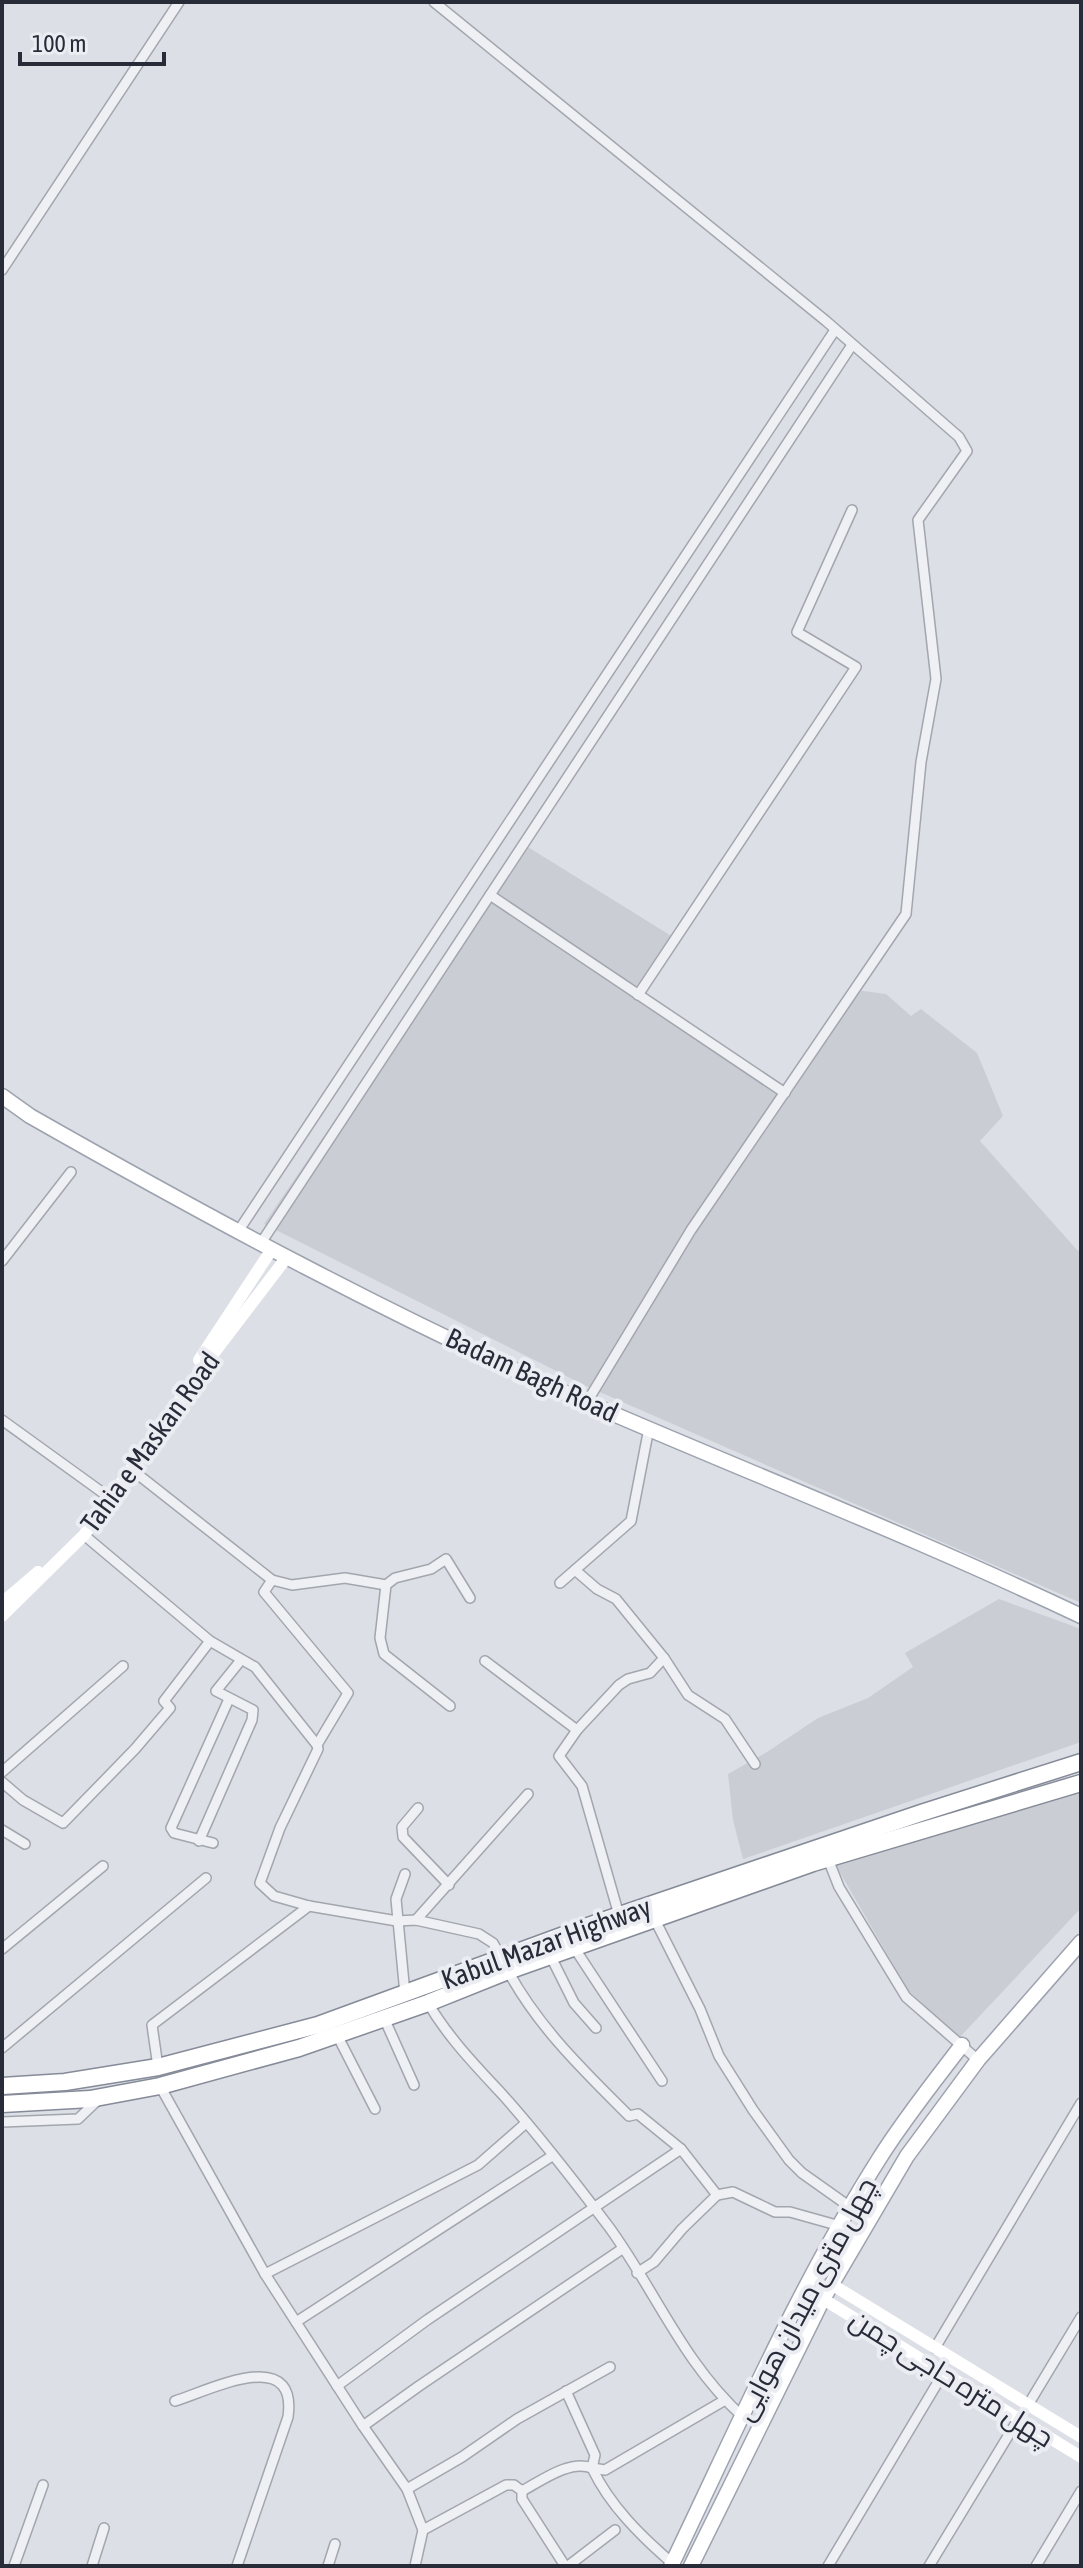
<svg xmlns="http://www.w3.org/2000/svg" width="1083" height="2568" font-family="'Asap Condensed',Cairo,sans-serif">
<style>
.built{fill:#cbcdd5}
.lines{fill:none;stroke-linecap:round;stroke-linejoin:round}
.street-casing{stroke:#a2a6ae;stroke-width:12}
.primary-casing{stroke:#9da2af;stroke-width:17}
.highway-casing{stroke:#868b99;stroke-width:19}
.street{stroke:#eef0f3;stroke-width:9}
.secondary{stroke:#fff;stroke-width:12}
.primary{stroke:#fff;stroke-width:14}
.highway{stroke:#fff;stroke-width:16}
.labels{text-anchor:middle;stroke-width:8;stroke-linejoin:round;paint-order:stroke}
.street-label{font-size:28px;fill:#282c39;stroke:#ebedf3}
</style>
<rect width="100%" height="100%" fill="#dcdfe5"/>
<g class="built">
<polygon points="523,844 673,937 638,993 785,1092 856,990 886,994 911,1016 921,1009 977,1053 1003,1116 980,1141 1078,1251 1081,1248 1081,1603 586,1386 264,1224"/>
<polygon points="999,1599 1081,1629 1081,1742 743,1859 733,1820 728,1774 767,1752 818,1718 868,1698 913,1667 905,1653"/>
<polygon points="1081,1793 1081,1908 959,2038 908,1990 835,1864"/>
</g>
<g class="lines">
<defs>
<g id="street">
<polyline points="434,2 826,321 959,437 967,451 918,520 936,679 921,762 906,914 691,1230 587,1402"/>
<polyline points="2,270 179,2"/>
<polyline points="490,895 785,1093"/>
<polyline points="638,995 856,667 797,632 852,510"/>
<polyline points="237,1233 835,330"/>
<polyline points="261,1243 852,345"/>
<polyline points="2,1261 71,1172"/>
<polyline points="2,1420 110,1498"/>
<polyline points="131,1469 272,1580 292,1585 345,1578 386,1585"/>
<polyline points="84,1535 210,1641 255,1667 317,1745"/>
<polyline points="575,1570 597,1589 616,1599 664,1658 688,1695 725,1719 755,1764"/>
<polyline points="272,1580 264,1592 348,1693 317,1745 318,1749 280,1828 260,1883 274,1896 309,1906 397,1921 416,1920 479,1934 493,1943 502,1959"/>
<polyline points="560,1583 631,1521 649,1428"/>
<polyline points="485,1661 577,1730"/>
<polyline points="450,1706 384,1654 380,1638 386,1585 395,1578 431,1569 446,1559 470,1598"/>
<polyline points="2,1772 123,1666"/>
<polyline points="2,1782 23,1800 63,1823 135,1749 170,1708 164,1701 210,1641"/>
<polyline points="418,1808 402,1827 403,1837 449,1885"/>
<polyline points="2,1830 25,1844"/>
<polyline points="199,1841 252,1720 253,1710 216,1691 241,1660"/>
<polyline points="213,1843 174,1833 171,1828 229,1699"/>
<polyline points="828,1859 839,1887 906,1997 978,2060"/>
<polyline points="619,1915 582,1786 559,1756 577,1730 619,1685 628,1679 650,1673 664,1658"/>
<polyline points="416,1920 528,1794"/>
<polyline points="655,1920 700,2009 719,2056 753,2110 789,2160 802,2173 850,2207"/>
<polyline points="2,1949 103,1866"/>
<polyline points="575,1949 662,2081"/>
<polyline points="551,1957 574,2003 596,2028"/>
<path d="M508,1971C539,2028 583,2070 629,2116L638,2114L681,2149L717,2195L733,2192L775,2212H790L840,2226"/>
<polyline points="405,1994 396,1899 405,1874"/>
<path d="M428,2003C448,2037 474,2064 501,2093C539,2135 575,2182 609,2227C655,2290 683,2363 743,2417"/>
<polyline points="384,2018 414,2085"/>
<polyline points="337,2035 375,2109"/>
<polyline points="2,2048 206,1878"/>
<polyline points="158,2067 152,2025 309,1906"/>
<polyline points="160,2086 265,2274 363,2426 407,2489 423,2530 415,2566"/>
<polyline points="2,2122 78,2119 99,2099"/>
<polyline points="637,2273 654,2262 682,2229 717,2195"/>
<polyline points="265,2274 478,2165 526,2123"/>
<polyline points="296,2322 552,2156"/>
<polyline points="935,2348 1081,2103"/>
<polyline points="337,2386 427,2320 681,2149"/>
<polyline points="566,2391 595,2455 592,2468 605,2470 725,2400"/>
<path d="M175,2401C210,2390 298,2345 288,2417L237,2566"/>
<polyline points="1028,2405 1081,2317"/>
<polyline points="363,2426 419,2386 622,2249"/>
<polyline points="407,2489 462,2457 517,2419 610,2367"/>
<path d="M522,2491C541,2481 570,2459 592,2468C610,2506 641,2536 672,2563"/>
<polyline points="423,2530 506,2485 514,2485 522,2491 522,2499 565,2566"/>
<polyline points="14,2566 43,2485"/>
<polyline points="92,2566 104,2528"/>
<polyline points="328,2566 335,2544"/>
<polyline points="568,2566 615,2530"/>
<polyline points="828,2566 944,2372"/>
<polyline points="929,2566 1019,2418"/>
<polyline points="1036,2566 1081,2491"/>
</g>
<g id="primary">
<path d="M2,1096L30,1116C211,1219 396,1319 588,1403C752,1474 919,1539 1081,1616"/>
<path d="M671,2566C737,2429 798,2287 879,2159C904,2119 933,2083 962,2045"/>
<polyline points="691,2566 823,2299 907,2156 978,2060 1081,1942"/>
</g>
<g id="highway">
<polyline points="2,2086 65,2082 158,2067 318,2025 602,1921 921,1813 1081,1762"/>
<polyline points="2,2104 90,2099 160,2086 299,2048 428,2003 508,1971 813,1863 1081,1783"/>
</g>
</defs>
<use href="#street" class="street-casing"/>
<use href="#primary" class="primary-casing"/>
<use href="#highway" class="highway-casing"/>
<use href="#street" class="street"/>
<g class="secondary">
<polyline points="199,1360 272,1249"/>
<polyline points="2,1603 38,1572"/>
<polyline points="2,1616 84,1535 207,1362 287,1257"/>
<polyline points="831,2284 1081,2437"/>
<polyline points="823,2299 1081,2457"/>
</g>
<use href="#primary" class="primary"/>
<use href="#highway" class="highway"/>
</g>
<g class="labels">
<g class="street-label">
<text transform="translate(532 1375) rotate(25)" y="10">Badam Bagh Road</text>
<text transform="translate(150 1442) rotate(-54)" y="10">Tahia e Maskan Road</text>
<text transform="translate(546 1943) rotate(-20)" y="10">Kabul Mazar Highway</text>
<text transform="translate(805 2299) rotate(-62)" y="10">چهل متری میدان هوایی</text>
<text transform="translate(952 2378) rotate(32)" y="10">چهل متره حاجی چمن</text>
</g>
</g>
<rect width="1083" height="2568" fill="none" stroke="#282c39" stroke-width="8"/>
<path d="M20 52v12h144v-12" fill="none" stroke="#282c39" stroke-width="4"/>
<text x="32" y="52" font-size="24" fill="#282c39" stroke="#ebedf3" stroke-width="6" paint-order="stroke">100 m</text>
</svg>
